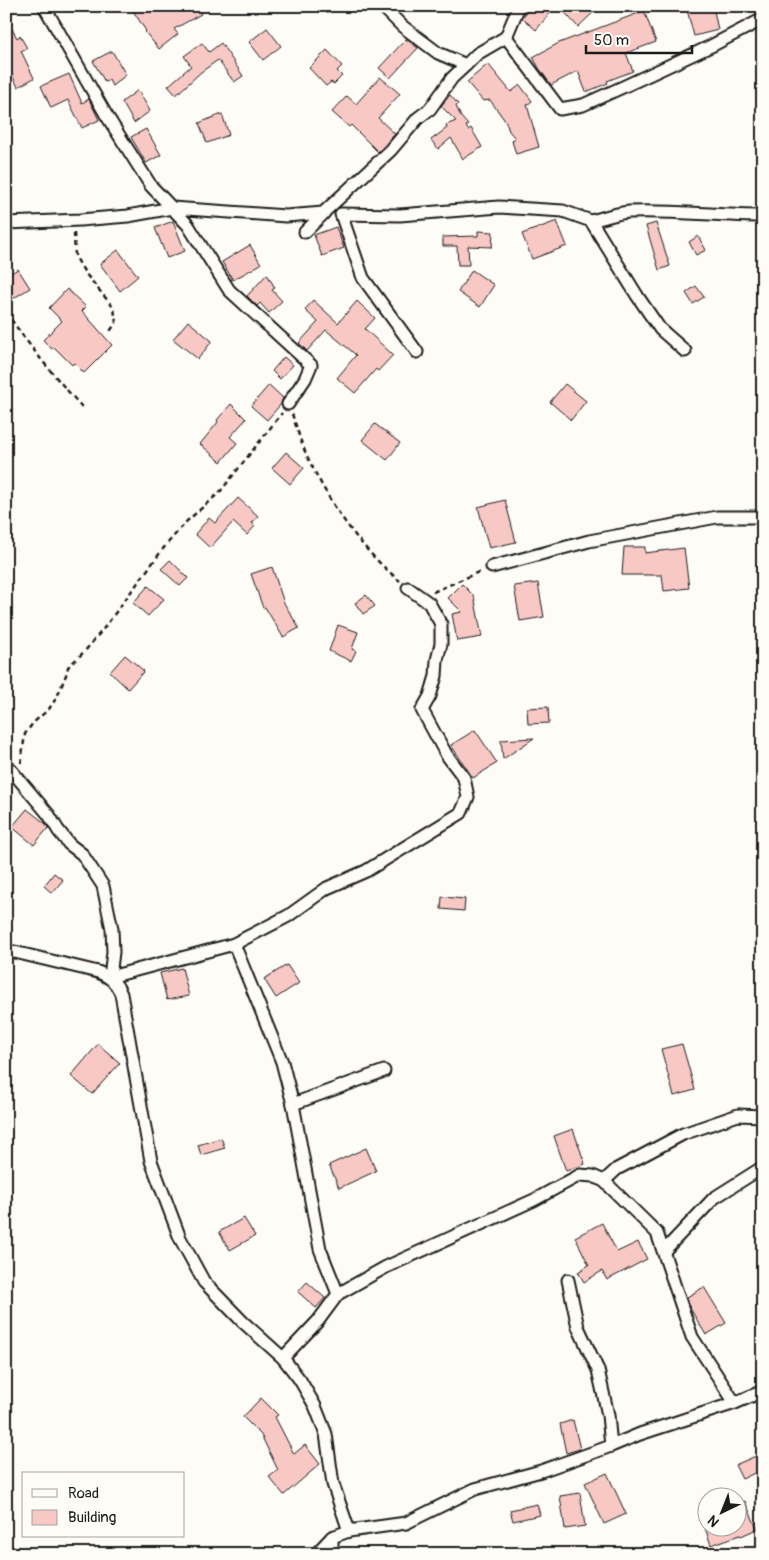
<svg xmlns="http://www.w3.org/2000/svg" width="769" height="1560" font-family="Pangolin,sans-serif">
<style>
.building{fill:#f8c8c4;stroke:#1c1c1c}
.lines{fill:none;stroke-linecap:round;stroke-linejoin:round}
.street-casing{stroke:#1c1c1c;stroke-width:15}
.path{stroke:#1c1c1c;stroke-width:2.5;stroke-dasharray:5 4;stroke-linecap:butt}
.street{stroke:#fdfcf7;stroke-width:11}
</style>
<rect width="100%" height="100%" fill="#fdfcf7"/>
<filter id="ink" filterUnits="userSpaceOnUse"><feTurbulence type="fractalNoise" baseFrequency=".02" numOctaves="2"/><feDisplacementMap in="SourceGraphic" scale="10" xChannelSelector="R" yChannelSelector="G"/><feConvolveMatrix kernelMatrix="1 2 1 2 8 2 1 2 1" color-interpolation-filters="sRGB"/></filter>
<g filter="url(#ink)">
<g class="building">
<polygon points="130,6 197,6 201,14 174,29 178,34 159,49 145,32 146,31"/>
<polygon points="531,6 556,6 536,30 522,18"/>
<polygon points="559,6 600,6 578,27"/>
<polygon points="686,6 713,6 718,30 694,36"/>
<polygon points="644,11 656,42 626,53 633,71 607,81 608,83 586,92 578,71 551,85 539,68 533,57 559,43"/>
<polygon points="6,18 17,38 20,36 27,48 21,51 34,78 18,87 6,63"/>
<polygon points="267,28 281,46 263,60 249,42"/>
<polygon points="406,39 418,48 390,78 379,68"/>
<polygon points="202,43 209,52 221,43 243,76 234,82 218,60 201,72 176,95 168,86 191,66 184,56"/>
<polygon points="327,50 342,66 337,71 342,76 334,84 331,82 326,86 309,68"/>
<polygon points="112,51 126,75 112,86 109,80 105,82 93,61"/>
<polygon points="488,64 511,92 520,85 532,101 527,105 539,147 516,154 512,141 515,138 509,131 506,122 490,100 483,101 467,82"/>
<polygon points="69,74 82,103 89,99 99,120 82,128 68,100 51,108 41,86"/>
<polygon points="380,77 400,94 378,118 395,134 378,152 351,125 349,127 332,112 347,96 356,104"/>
<polygon points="138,90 150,111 134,123 122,102"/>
<polygon points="450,95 458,104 456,106 461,117 468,125 466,126 468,130 471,128 482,147 463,159 451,138 438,149 431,140 447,128 446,125 456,121 441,106"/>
<polygon points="222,114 229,135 207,143 199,123"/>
<polygon points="146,129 161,155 146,163 131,137"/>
<polygon points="173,221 185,251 167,258 155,228"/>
<polygon points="557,221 567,246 532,259 522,234"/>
<polygon points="656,223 670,266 659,270 646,226"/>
<polygon points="336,227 344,248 322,256 314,235"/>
<polygon points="478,231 493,232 492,247 468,246 469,265 458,265 457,246 443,246 443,237 478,236"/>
<polygon points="698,236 706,250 696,255 689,242"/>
<polygon points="250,245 261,264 233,280 222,262"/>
<polygon points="118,250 138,276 120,291 100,264"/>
<polygon points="18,269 30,288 6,303 6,276"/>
<polygon points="472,270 494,285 480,307 458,292"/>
<polygon points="267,274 275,288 272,290 282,301 269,313 260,303 257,306 247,296"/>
<polygon points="696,286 704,297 693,304 686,293"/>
<polygon points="67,289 86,307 82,311 112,345 84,373 74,363 72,365 54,347 52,349 43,340 62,321 49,308"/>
<polygon points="313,300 338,323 357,301 375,318 365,329 393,355 378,371 376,369 355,393 337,378 356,355 326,330 307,351 299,343 318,322 305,310"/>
<polygon points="188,321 212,341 198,359 173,339"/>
<polygon points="284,357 293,365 280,379 272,371"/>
<polygon points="565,384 586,401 571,420 550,402"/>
<polygon points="269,385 283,398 281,404 267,420 251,406"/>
<polygon points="231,404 246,419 230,437 237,443 221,462 200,444 218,422 217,420"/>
<polygon points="375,424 400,443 387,460 362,440"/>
<polygon points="286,452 304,468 290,484 272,468"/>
<polygon points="238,498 258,516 252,523 255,526 247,535 233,522 210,548 195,534 209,518 215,523"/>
<polygon points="505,500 516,542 489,548 478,507"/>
<polygon points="624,547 645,547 645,553 684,548 689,588 664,591 662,575 622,575"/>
<polygon points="170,560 188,578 180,586 161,569"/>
<polygon points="272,567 284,603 299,628 283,637 265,607 263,608 251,574"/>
<polygon points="538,583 544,617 520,621 514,586"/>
<polygon points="462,584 474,596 482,637 457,641 452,614 462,612 448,598"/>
<polygon points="148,586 164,599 148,616 133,603"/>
<polygon points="366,595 375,606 363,614 355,603"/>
<polygon points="338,625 358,632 352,649 356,651 351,661 329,651"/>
<polygon points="125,655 144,671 128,689 110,672"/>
<polygon points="548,707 549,723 528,724 527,708"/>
<polygon points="475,730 497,763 473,778 451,745"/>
<polygon points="534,738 503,759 501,740"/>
<polygon points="27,809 46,824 48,828 34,845 12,827"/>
<polygon points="54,873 63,880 52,893 44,886"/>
<polygon points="442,897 465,899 464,911 441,909"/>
<polygon points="287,965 299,983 276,998 264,979"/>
<polygon points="182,968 189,996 167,1000 160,973"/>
<polygon points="98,1044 120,1063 92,1094 71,1076"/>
<polygon points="682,1044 695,1090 674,1096 661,1049"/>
<polygon points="573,1129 585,1164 566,1171 554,1136"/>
<polygon points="221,1138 225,1148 201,1155 198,1145"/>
<polygon points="366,1148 376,1171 339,1188 329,1165"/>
<polygon points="244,1218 255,1236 230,1250 219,1232"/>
<polygon points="602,1223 617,1252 638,1242 647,1259 607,1280 602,1271 584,1282 578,1272 589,1265 575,1237"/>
<polygon points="307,1282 325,1298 316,1308 298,1292"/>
<polygon points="704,1287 726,1323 706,1335 691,1310 687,1297"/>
<polygon points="261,1398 278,1415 275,1417 294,1454 305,1445 320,1464 284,1495 269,1477 278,1470 261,1435 243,1417"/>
<polygon points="573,1420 580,1449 566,1453 560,1424"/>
<polygon points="763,1453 763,1469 742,1479 735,1465"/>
<polygon points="607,1473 626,1514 604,1524 585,1483"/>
<polygon points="580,1493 585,1526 565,1529 560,1496"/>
<polygon points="745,1501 757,1529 741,1536 740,1535 711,1545 705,1528 736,1528 736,1504"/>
<polygon points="537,1504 540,1515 513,1521 510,1510"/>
</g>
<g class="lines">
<defs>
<g id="street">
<polyline points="382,6 402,26 438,53 466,65"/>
<polyline points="506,37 560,109 583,105 625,86 711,46 763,19"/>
<path d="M591,221C603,218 616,213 629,212C673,210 718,216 763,216"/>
<polyline points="6,223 80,220 128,216 172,208 151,186 105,113 44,6"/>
<polyline points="305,232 324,213"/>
<polyline points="417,352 363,278 341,214 400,215 499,207 563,211 591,221 638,297 660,329 685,351"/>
<polyline points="288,404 305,379 311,365 229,290 188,225 172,208 286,216 323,213 391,150 418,118 430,109 452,78 466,65 477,54 506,37 519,6"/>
<polyline points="492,567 589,541 717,517 763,517"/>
<polyline points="6,764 49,815 58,830 69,844 82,854 103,886 112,929 113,952 110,977 234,944 288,916 327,888 366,871 461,813 468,797 464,778 446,754 422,710 430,696 436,676 437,660 441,644 441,624 429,603 408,588"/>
<polyline points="234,944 282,1062 293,1104 320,1249 338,1294 318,1321 283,1358"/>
<path d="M6,950L98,972C110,977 116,982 121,994L151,1161L180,1238L204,1282L243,1322L283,1358L300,1380L315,1406L326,1434L333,1484L349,1531"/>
<polyline points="293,1104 384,1071"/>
<polyline points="604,1181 617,1169 683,1134 738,1115 763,1116"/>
<polyline points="664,1251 714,1198 763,1167"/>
<polyline points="568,1280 578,1327 598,1370 608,1415 611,1446"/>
<polyline points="338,1294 386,1267 534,1200 580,1175 593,1176 604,1181 657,1233 692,1337 735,1403"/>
<polyline points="316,1554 332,1537 349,1531 406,1523 475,1489 541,1471 611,1446 640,1434 735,1403 763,1391"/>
<polyline points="332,1554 332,1537"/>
</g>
</defs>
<use href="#street" class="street-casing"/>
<g class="path">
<polyline points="74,233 75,256 85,273 114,308 116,323 108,334"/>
<path d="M6,312C29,346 55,377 82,407"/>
<path d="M292,414C297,428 301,444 308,458C330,504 359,548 400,581"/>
<polyline points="433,592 481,571"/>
<polyline points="21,763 25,734 33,723 49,709 57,697 66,675 68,667 85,651 104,628 166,545 187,521 220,492 282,413"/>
</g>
<use href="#street" class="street"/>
</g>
</g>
<rect width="769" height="1560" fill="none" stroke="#fdfcf7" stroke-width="25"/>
<rect x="12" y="12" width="744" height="1535" fill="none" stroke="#1c1c1c" stroke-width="2" filter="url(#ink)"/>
<rect x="22" y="1472" width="162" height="65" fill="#fdfcf7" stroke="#a3a29f"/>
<rect x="32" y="1489" width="25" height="8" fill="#fdfcf7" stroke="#a3a29f"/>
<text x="68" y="1498" font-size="15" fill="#1c1c1c">Road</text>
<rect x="32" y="1510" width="25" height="15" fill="#f8c8c4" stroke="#a3a29f"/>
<text x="68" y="1522" font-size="15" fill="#1c1c1c">Building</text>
<g transform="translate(722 1512) rotate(223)"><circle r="24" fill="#fdfcf7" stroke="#a3a29f"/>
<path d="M0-4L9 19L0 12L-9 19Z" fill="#1c1c1c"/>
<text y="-8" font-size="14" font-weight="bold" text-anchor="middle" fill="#1c1c1c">N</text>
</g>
<path d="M586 45v8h106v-8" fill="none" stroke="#1c1c1c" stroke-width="2.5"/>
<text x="594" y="45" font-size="15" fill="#1c1c1c" stroke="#fdfcf7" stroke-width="4" paint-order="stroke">50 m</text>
</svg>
